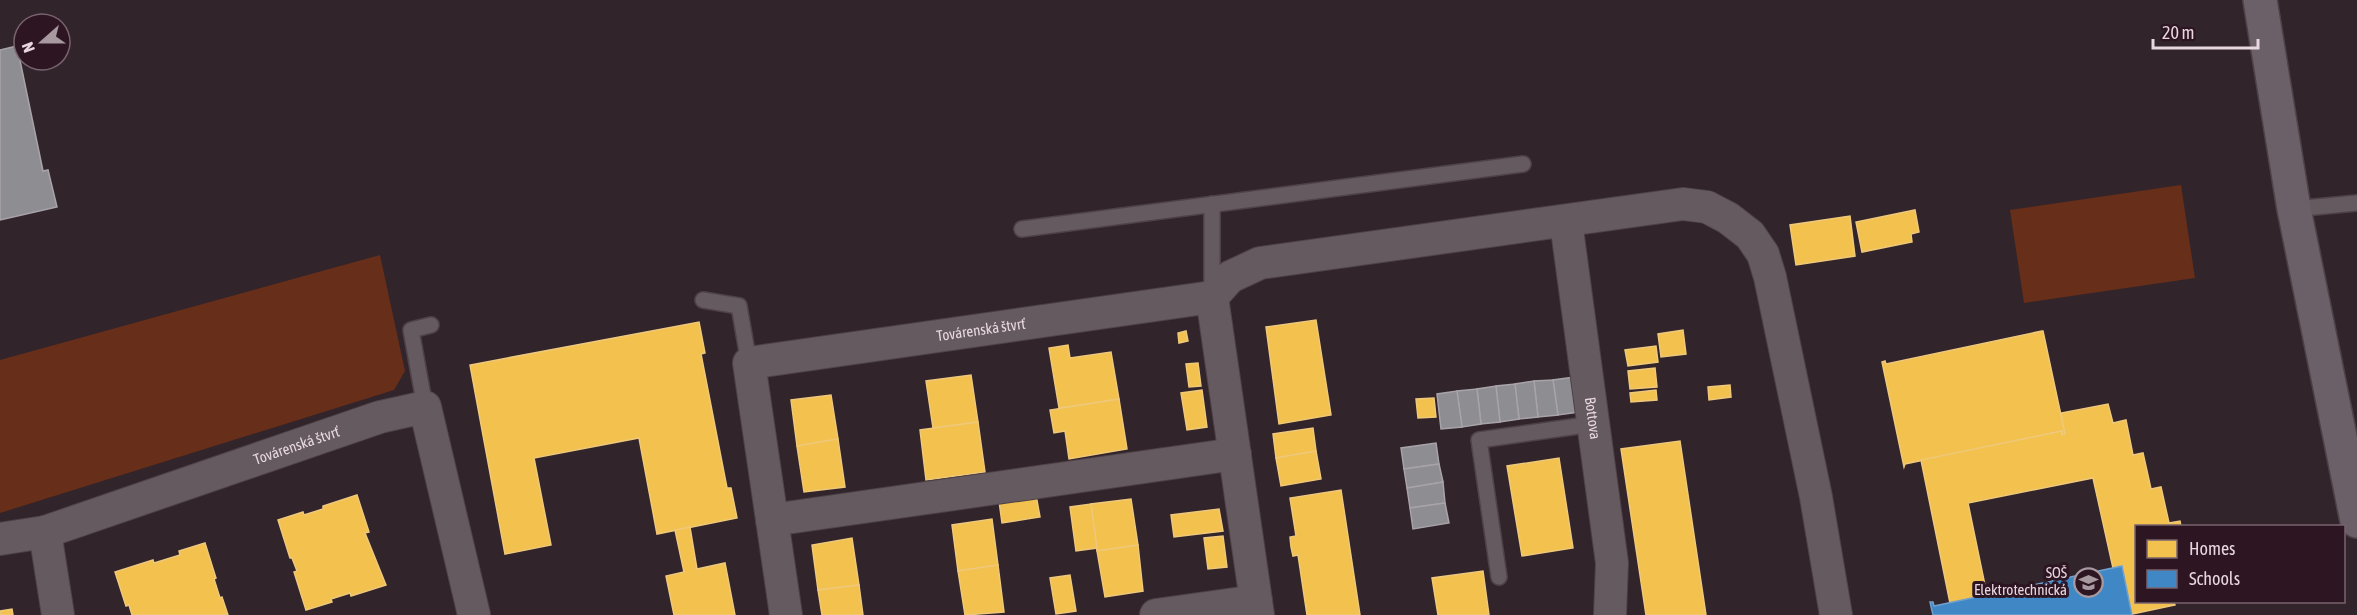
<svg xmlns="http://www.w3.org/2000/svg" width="2357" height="615" font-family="'Asap Condensed',sans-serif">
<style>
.green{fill:#672e19}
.homes{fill:#f2c14e;stroke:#efc87a;stroke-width:1.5}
.schools{fill:#3f88c5;stroke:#72a0cd;stroke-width:1.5}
.industry{fill:#8d8d92;stroke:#a8a3a9;stroke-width:1.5}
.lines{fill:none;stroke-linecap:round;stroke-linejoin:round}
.lane-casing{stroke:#4e4248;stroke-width:18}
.street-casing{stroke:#4e4248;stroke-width:34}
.primary-casing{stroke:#4e4248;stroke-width:36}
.lane{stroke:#655a60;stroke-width:15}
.street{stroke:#655a60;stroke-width:32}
.primary{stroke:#6c6068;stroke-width:33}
.labels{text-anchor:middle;stroke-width:6;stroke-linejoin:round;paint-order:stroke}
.street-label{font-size:15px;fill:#e8d7df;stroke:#2d1522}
.poi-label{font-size:15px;fill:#e8d7df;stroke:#2d1522;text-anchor:end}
</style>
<rect width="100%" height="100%" fill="#31242b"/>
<g class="green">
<polygon points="2181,185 2195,278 2024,303 2010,210"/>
<polygon points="380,255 405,371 394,390 0,513 0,360"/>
</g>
<g class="homes">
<polygon points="1915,210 1919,232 1911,234 1912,242 1862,252 1856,222"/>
<polygon points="1850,216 1855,256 1796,265 1790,225"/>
<polygon points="1316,320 1331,415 1279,424 1266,327"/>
<polygon points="699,322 705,353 701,354 727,488 731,488 737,518 657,534 639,438 534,458 551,545 505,554 470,365"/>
<polygon points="1683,330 1686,354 1661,357 1658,334"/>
<polygon points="1186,331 1188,341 1179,343 1178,333"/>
<polygon points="2042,331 2043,331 2065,434 2062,435 2062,431 1905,464 1904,467 1882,362 1885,361 1886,364"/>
<polygon points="1068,345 1070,358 1111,352 1119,399 1059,408 1049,348"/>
<polygon points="1656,346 1658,362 1628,366 1625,350"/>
<polygon points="1198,363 1201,386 1189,387 1186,364"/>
<polygon points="1655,368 1657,387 1630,389 1628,371"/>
<polygon points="971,375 978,422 933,428 926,381"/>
<polygon points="1730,385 1731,397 1709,400 1708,387"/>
<polygon points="1202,390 1207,427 1187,430 1181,393"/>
<polygon points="1656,390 1657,400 1631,402 1630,393"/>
<polygon points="831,395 838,439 797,446 791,400"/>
<polygon points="1434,398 1436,417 1418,418 1416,399"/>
<polygon points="1119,399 1127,449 1069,459 1065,431 1054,433 1050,410"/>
<polygon points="2108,404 2113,423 2126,420 2133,455 2143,453 2151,489 2161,487 2169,523 2180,521 2181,526 2136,526 2136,602 2174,602 2175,605 2132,614 2122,566 2113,568 2093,478 1968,503 1987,595 1950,603 1921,460 2062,431 2062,435 2065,434 2061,413"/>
<polygon points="978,422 985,472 926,480 920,430"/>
<polygon points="1313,428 1316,451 1276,458 1273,434"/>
<polygon points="838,439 845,487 804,492 797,446"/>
<polygon points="1680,441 1706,615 1646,615 1621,449"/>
<polygon points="1316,451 1321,479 1281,486 1276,458"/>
<polygon points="1559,458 1573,548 1522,556 1507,466"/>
<polygon points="1341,490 1360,615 1307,615 1298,555 1293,556 1291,547 1290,537 1296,536 1290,498"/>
<polygon points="357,495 369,532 365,533 386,585 351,596 350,593 331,599 332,602 306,610 294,572 297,571 292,558 290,558 278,520 303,512 304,515 323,509 323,506"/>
<polygon points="1036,495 1040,517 1002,523 999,501"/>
<polygon points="1131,499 1138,545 1097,551 1091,504"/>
<polygon points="1091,504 1097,548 1076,551 1070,507"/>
<polygon points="1219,509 1223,531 1174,537 1171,515"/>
<polygon points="992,519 998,565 958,571 952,525"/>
<polygon points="690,527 697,569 725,563 735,615 674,615 666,576 684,572 675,530"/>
<polygon points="1223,536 1227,567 1208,569 1204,538"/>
<polygon points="852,538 859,585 818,590 812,545"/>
<polygon points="205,543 216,578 214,579 220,598 222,597 228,615 132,615 129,605 126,606 115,572 153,560 154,563 180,555 179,551"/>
<polygon points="1138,545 1143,591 1105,597 1097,551"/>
<polygon points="998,565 1004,612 965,615 958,571"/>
<polygon points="1483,571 1489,615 1438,615 1432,578"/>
<polygon points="1070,575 1076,611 1056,614 1050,578"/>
<polygon points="859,585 863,615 822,615 818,590"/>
<polygon points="12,609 13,615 0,615 0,611"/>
</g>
<polygon class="schools" points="2122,566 2132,615 1933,615 1930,602 1933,602 1934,606"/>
<g class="industry">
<polygon points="17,46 43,171 48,170 57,207 0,220 0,50"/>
<polygon points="1574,377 1579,412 1558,415 1553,380"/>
<polygon points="1553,380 1558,415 1538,417 1534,381"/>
<polygon points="1534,381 1538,417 1519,419 1515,384"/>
<polygon points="1515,384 1519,419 1500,422 1496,386"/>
<polygon points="1496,386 1500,422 1481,424 1477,389"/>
<polygon points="1477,389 1481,424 1462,427 1457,391"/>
<polygon points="1457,391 1462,427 1441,429 1437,394"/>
<polygon points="1436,443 1439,464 1404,469 1401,448"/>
<polygon points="1439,464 1443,482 1407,488 1404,469"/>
<polygon points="1443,482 1445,503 1410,508 1407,488"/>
<polygon points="1445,503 1449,523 1413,529 1410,508"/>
</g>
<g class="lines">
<defs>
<g id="lane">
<polyline points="2294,209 2357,203"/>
<polyline points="1022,229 1523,164"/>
<polyline points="1212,294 1212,204"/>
<polyline points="703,300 739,306 749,363"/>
<polyline points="425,407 411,330 431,325"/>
<polyline points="1499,577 1479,440 1593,424"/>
</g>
<g id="street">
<path id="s1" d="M1566,222L1612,563L1610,615"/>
<polyline points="1212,297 1230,277 1260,263 1683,204 1707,207 1728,218 1750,235 1763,254 1770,277 1816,497 1836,615"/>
<polyline points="1212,297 1258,615"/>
<polyline points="772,520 1235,454"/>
<polyline points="0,539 45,532"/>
<path id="s2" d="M58,615L45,532L380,417L425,407L474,615"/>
<path id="s3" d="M786,615L749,363L1212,297"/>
<polyline points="1156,615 1256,601"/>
</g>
<polyline id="primary" points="2260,0 2294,209 2357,521"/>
</defs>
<use href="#lane" class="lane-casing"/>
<use href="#street" class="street-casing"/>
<use href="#primary" class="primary-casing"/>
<use href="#lane" class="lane"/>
<use href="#street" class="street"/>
<use href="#primary" class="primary"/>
</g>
<defs>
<symbol id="school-ring" viewBox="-11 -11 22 22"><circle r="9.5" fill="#2d1522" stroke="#a898a0" stroke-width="1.5"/><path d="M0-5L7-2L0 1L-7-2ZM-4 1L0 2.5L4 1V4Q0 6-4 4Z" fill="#a898a0"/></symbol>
</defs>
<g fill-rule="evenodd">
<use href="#school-ring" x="2072" y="566" width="33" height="33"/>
</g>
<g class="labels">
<g class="street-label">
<text dy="5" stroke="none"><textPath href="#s3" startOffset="489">Továrenská štvrť</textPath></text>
<text dy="5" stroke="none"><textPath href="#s1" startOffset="198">Bottova</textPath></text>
<text dy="5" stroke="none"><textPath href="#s2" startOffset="350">Továrenská štvrť</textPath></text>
</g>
<g class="poi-label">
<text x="2067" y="578">SOŠ<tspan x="2067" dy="17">Elektrotechnická</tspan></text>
</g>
</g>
<rect x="2135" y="525" width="210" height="78" fill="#2d1522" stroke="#78636e" stroke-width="1.5"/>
<rect x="2147" y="540" width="30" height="18" fill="#f2c14e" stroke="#78636e" stroke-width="1.5"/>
<text x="2189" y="555" font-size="18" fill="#e8d7df">Homes</text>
<rect x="2147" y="570" width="30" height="18" fill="#3f88c5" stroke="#78636e" stroke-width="1.5"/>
<text x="2189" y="585" font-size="18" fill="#e8d7df">Schools</text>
<g transform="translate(42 42) rotate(249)"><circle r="28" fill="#2d1522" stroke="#78636e" stroke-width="1.5"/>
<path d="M0-4.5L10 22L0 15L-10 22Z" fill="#a898a0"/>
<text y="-9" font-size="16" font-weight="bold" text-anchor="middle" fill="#e8d7df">N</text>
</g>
<path d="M2153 39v9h105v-9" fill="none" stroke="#e8d7df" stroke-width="3"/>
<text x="2162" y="39" font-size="18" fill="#e8d7df" stroke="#2d1522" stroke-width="4.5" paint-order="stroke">20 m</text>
</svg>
